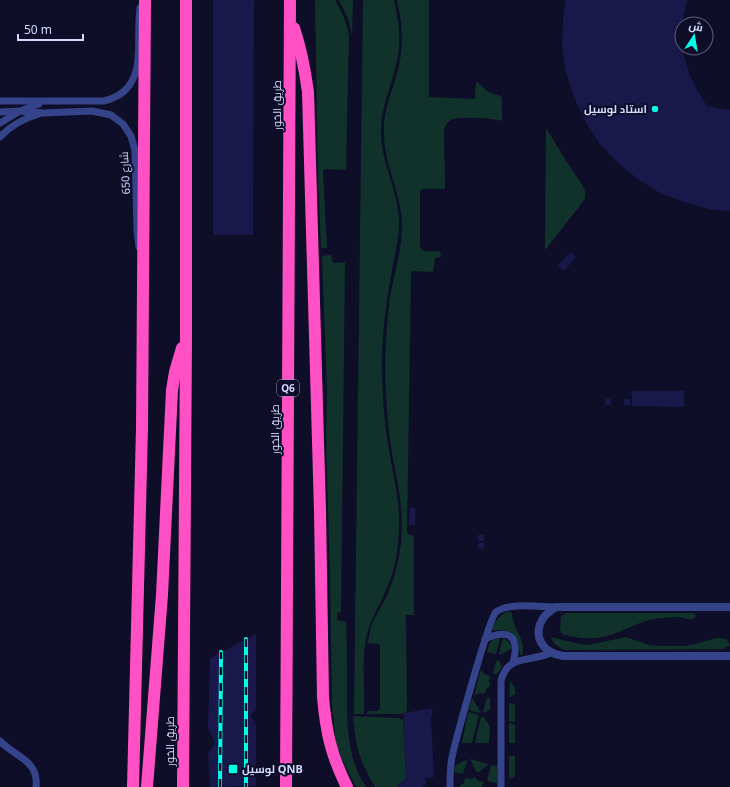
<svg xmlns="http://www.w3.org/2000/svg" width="730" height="787" font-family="'Noto Sans',Cairo,sans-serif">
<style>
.green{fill:#10322b}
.building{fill:#19184a}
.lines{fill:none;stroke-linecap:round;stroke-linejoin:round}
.minor{stroke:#35438a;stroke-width:7}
.tertiary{stroke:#35438a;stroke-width:8}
.motorway{stroke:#ff50c6;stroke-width:12}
.rail-casing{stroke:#01ffe7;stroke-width:4}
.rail{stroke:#0e0e28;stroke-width:2.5;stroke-dasharray:8;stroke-linecap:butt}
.poi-dot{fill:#01ffe7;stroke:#0e0e28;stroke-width:1.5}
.labels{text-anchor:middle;stroke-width:4;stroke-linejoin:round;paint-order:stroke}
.shield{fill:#0e0e28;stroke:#999bbe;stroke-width:1}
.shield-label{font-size:10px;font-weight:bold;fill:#d5d8ff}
.street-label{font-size:11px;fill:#d5d8ff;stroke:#0e0e28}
.poi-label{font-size:11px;font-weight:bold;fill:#d5d8ff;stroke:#0e0e28;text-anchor:end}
</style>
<rect width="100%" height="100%" fill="#0e0e28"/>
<g class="green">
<polygon points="315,0 335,0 344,17 349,34 346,168 345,170 325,169 323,171 327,248 321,248 318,175"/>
<polygon points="339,0 353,0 352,36 349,21"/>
<path d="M363,0H394C399,22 402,43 396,65C391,87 382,105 381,129C380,160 397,187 399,218C400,238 394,256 391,276C386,304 382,334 382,363C382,392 384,421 389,450C393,476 400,500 399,526C399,548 395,571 386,590C380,605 371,618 367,634C361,657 365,689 364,714H354V712Z"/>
<path d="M397,0H429V97L475,99L476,83L477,82L487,91L502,97V121C494,118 458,116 451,120C447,122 445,126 444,130L445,189H422L420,191V247L424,251H439L441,255L440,257L435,258L433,272L412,271L411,274L407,531L408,534L414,536V615H406L407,711L402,714H367V711H377L380,709V646L378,644L368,643C369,637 370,630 372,624C377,613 384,603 389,591C395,576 399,560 401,543C404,514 399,487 393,459C389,437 387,415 386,393C384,361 386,329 390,297C394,274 402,250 402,226C402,194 385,167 384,136C382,110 394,89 399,65C404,43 402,22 397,0Z"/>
<polygon points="546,128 565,159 583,186 585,191 585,198 582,203 545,250"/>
<path d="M331,255L333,263L345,262L341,612L337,613V620L346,622C347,644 347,665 347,687C347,722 346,757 366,787H356L342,759L336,742L332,706L330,576L326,436L327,392L322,256Z"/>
<path d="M509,611L512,613C512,616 513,619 514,623C517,634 526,642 522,655H520C519,642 516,632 502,630C498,630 495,631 492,630C495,621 499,615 509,611Z"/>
<path d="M566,613H694L696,616L694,619C689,620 684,618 679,617C671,617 662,618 654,619C642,621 631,627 619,632C599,640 582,640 562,634L560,629L561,616Z"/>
<path d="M551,637L579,644L588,645L626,637L649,645L659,646H687L717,638L727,639L730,646L725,647V649L565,650C559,648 552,643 551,637Z"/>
<path d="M500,638L496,654L487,652C489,643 491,639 500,638Z"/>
<polygon points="503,638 509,642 512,648 500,655 499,655"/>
<polygon points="499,660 502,667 497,674 493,674 496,661"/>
<polygon points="481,669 484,674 490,676 489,681 490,686 486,689 485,694 479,693 474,696"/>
<polygon points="510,680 515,688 515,694 509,698"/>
<polygon points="487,697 490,698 490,709 485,713 483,712"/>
<polygon points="472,698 480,711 479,713 469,710"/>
<polygon points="509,703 515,704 515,722 509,721"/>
<polygon points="468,712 479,715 472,743 462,743"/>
<path d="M353,716L398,718L403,720L406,778L397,787H375C359,760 356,747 353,716Z"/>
<polygon points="481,717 484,717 490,727 489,743 475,743"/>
<polygon points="509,723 515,725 515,743 509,743"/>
<polygon points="509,756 515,756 515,776 509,779"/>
<polygon points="470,759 489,764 488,765 477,773"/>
<polygon points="466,760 467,761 463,774 454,772 455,766"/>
<polygon points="491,765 497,766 497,783 487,781"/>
<polygon points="475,777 478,781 484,782 482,787 460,787 459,786 464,783 465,778 471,779"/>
</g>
<g class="building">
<polygon points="213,0 254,0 253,235 213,235"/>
<polygon points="566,0 687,0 682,24 682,48 683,48 685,59 689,74 697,90 707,106 730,110 730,211 713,210 687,203 662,194 639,180 618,163 600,144 585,121 574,97 566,72 562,46 563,19"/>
<polygon points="570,252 576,257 564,271 558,266"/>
<polygon points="632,391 684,391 684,407 632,406"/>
<rect x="605" y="399" width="6" height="6"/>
<rect x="624" y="399" width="6" height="6"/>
<polygon points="410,507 415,508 415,525 409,525"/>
<rect x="478" y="535" width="6" height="6"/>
<polygon points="478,543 484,543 484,549 478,548"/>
<polygon points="256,634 256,709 251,716 256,724 256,786 210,787 208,753 215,743 208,728 210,658"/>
<polygon points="433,708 431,719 434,777 425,778 426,784 423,787 397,787 406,778 403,720 404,713"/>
</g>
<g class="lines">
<g class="minor">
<path d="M0,101H104C150,90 135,44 140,8"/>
<polyline points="0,112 20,111 43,113 92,111 111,115 123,124 131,136 135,150 137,230 139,247"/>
<polyline points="0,123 20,111 39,104"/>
<path d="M0,137C10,126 25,118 39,114"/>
<path d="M485,639C496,634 514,629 515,647C516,652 514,658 513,663"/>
<path d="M0,741C15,757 39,760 36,787"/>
<path d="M450,787C450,777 450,767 452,757C456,739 489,618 496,612C507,602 542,607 556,607"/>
<path d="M501,787V681C508,653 530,663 550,653"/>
</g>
<path class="tertiary" d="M730,607H556C552,610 547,613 544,617C531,636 543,653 563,656H730"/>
<g class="motorway">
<path d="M294,28C301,49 305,70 308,92L320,511L323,697C326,732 331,755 347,787"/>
<polyline points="133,787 142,428 145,0"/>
<polyline points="147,787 162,595 172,390 175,372 182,348"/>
<polyline points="183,787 186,337 186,0"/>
<polyline points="286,787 290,0"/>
</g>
<defs>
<g id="rail">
<polyline points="246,639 246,787"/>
<polyline points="220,787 221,652"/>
</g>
</defs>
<use href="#rail" class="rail-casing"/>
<use href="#rail" class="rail"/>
</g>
<g class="poi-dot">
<circle cx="655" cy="109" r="4"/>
<rect x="228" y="764" width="10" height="10" rx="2"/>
</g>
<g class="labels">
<rect class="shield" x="277" y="380" width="22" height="16" rx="3"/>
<g class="shield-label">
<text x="288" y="392">Q6</text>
</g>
<g class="street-label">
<text transform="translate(277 105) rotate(-90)" y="4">طريق الخور</text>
<text transform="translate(125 173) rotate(-93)" y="4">شارع 650</text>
<text transform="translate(275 429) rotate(-90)" y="4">طريق الخور</text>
<text transform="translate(170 741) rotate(-90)" y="4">طريق الخور</text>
</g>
<g class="poi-label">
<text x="647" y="113">استاد لوسيل</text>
<text x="242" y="773" text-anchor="start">لوسيل QNB</text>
</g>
</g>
<g transform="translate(694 36) rotate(12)"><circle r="19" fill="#0e0e28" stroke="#5e5f7e"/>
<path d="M0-3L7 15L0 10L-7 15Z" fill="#01ffe7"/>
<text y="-6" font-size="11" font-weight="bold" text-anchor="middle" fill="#d5d8ff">ش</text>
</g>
<path d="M18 34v6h65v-6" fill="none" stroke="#d5d8ff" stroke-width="2"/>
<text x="24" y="34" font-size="12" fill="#d5d8ff" stroke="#0e0e28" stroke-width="3" paint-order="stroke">50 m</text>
</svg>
